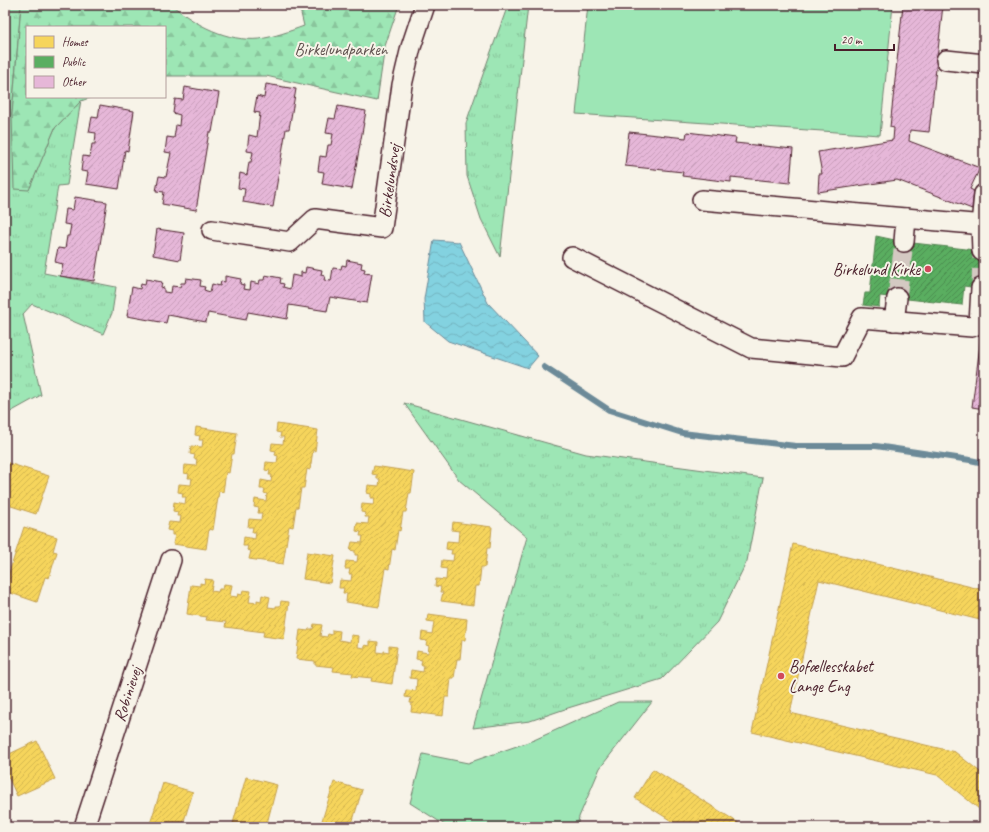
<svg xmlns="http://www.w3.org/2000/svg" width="989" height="832" font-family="Caveat,sans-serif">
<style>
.grass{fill:url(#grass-tufts);stroke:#748270}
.forest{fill:url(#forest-firs);stroke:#748270}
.green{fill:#9de6b5;stroke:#748270}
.water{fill:url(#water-waves);stroke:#6c8a98}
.homes{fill:url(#homes-hatch);stroke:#c29e4d}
.public{fill:url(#public-hatch);stroke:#558351}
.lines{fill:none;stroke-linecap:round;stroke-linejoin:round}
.stream{stroke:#6c8a98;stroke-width:6}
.building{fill:url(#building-hatch);stroke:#4a1f2b}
.minor-tunnel{stroke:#d4c9c2;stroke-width:19;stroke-dasharray:19 10;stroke-linecap:butt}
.minor-casing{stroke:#4a1f2b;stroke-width:22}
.minor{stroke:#f7f3e8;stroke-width:19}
.poi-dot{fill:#d1495b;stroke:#f7f3e8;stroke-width:1.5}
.labels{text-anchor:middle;stroke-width:4;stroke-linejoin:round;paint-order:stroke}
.park-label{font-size:17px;fill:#5f514e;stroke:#f7f3e8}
.street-label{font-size:17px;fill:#4a1f2b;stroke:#f7f3e8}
.poi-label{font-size:17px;fill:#4a1f2b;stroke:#f7f3e8;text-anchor:end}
</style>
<defs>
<pattern id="grass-tufts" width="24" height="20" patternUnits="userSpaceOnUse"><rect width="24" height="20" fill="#9de6b5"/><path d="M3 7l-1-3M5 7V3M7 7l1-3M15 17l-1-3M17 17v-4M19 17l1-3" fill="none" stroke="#89c59c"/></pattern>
<pattern id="forest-firs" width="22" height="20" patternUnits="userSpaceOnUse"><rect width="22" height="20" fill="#9de6b5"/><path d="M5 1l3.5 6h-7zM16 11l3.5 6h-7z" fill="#89c59c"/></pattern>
<pattern id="water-waves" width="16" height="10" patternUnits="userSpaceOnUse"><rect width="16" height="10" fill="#83d2e0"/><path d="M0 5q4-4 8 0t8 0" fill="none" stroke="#73b4c0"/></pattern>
<pattern id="homes-hatch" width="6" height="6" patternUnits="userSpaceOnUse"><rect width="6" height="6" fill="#f6d55c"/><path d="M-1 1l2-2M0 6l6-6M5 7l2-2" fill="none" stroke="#d4b650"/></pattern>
<pattern id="public-hatch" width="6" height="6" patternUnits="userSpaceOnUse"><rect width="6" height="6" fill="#5aae61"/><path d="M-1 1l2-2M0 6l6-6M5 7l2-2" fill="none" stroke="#4c8d50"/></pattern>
<pattern id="building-hatch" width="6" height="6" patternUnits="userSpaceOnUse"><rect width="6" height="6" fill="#e6b7d8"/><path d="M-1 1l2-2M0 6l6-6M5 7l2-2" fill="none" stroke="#c79dba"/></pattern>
</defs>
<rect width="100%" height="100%" fill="#f7f3e8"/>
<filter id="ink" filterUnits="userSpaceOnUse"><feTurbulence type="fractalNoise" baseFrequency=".025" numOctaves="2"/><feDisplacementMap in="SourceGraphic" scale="8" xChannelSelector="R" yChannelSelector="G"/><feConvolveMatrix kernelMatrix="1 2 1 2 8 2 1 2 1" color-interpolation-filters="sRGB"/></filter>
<g filter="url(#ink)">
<g class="grass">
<polygon points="5,5 21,5 12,114 29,189 55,128 81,100 67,185 58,186 44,273 116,287 112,313 103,334 32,304 23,314 41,395 5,415"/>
<polygon points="508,5 528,5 500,257 481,219 467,176 466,123 488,60"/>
<polygon points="404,403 586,454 763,478 747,561 717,622 662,679 568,708 530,721 473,728 527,537 459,480"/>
</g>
<path class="forest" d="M21,5H172C195,25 228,42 259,39C274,37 290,31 304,26L299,5H399L385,46L377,101L266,76H165V27H27V97H92L81,101L55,128L29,190L14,189L12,114Z"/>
<g class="green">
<polygon points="588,5 893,5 880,135 576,114"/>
<polygon points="618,702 652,702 600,768 579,817 577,827 448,827 410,803 423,754 468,763 534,740"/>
</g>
<polygon class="water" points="434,240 459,242 488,303 538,356 528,368 448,341 425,322 424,299"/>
<g class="homes">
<polygon points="277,424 318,430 315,451 313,450 310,470 307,469 304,488 301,488 298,507 296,507 293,527 289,526 283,564 249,559 251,551 247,550 248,546 243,546 244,537 255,539 256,532 252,532 253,527 248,527 249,519 261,520 262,513 258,513 259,508 254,507 255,499 266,501 267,494 264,493 265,489 260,489 261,480 271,482 272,475 269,475 270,471 265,470 266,462 277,463 278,456 275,455 276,451 271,450 272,443 283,444 284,437 280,437 281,433 276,432"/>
<polygon points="196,427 237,433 234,454 232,454 229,473 226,472 223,492 219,491 213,530 209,529 206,549 173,544 175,535 172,535 172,531 167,530 169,522 180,523 181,516 177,516 178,512 173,511 174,502 185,504 186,497 182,497 183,493 178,492 179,484 191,485 192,478 188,478 189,474 184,473 185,465 196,466 197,459 194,459 195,455 190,454 191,446 202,447 203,440 199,440 200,436 195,435"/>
<polygon points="5,462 49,476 36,514 5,504"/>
<polygon points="374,466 414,472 411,493 409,493 406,512 403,512 400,531 398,530 395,550 392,549 389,569 385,568 379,607 346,602 347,593 343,593 344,588 339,588 340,580 351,581 352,574 349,574 350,569 345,569 346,561 357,562 358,555 355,555 355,551 350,550 352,542 362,543 363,536 360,536 361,532 356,531 357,523 368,524 369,517 365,517 366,513 361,512 362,504 373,505 375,498 371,498 371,494 367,493 368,485 379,486 380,479 377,479 377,475 372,474"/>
<polygon points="453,522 492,527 490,548 487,548 485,567 481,567 479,586 475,586 473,605 441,601 443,592 440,592 441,587 435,586 436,579 446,580 447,569 441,568 442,560 453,561 454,554 451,554 452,550 446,549 447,541 458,542 459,531 452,530"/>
<polygon points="24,527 57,537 53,551 57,552 49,578 45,577 37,602 5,591 5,585"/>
<polygon points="793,544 984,590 984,621 819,580 790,713 955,752 984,775 984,813 937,775 752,732"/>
<polygon points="307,552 335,556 330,583 303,579"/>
<polygon points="205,579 213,580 211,591 218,592 219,589 223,589 224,584 232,585 230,596 237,597 238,594 242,595 243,590 251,591 249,602 257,603 257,600 261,601 262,595 270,597 268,607 276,608 276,606 280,606 281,601 289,602 284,639 263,636 264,632 225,627 226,622 206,620 207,617 187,614 191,585 200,586 200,583 204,584"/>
<polygon points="428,614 467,619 465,640 462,640 460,659 457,659 454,678 451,678 449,697 445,697 443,716 411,712 412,703 410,703 411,698 405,697 406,690 416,691 417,679 410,678 411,670 423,672 424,665 421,665 422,660 416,659 417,651 428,653 429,646 426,645 427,641 421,640 422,632 432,634 434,622 427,621"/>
<polygon points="314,624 322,625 320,636 327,637 328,634 332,635 332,630 340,631 339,640 350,642 351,635 359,636 358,647 365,648 365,645 370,646 370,641 378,642 377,652 384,653 384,651 389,652 389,646 397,647 392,684 371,681 372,678 352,676 353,673 333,671 334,667 315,665 315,661 296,659 300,630 308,631 309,629 313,629"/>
<polygon points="37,741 55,779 17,796 5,770 5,756"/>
<polygon points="653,769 745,827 681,827 635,798"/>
<polygon points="246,777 277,785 266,827 232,827"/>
<polygon points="334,782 362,790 351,827 320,827"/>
<polygon points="163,783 193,792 182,827 149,827"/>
</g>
<polygon class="public" points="876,236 904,242 984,251 984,289 964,286 962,305 880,296 879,307 863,305 865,293 870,293"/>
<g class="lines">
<polyline class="stream" points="544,367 609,410 682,433 796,446 876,446 970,460 984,463"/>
</g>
<g class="building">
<polygon points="903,5 943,5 929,132 910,130 909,141 980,168 970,189 974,191 972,209 897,180 818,192 819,174 822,174 818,152 893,140 894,128 890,127"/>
<polygon points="266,84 296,89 289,129 286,129 273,207 243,202 245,189 238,188 240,173 247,175 249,162 251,162 253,152 247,151 249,135 257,137 260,113 254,112 257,96 264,98"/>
<polygon points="185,87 219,93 212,132 209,132 196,210 162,204 164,192 156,191 159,176 166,177 171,153 165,152 167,137 174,138 176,125 179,126 180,115 173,113 175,99 183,100"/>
<polygon points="100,105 134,111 128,151 125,150 119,189 86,184 88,172 81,171 83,156 90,157 92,144 95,144 96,133 89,132 92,117 98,118"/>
<polygon points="338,106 366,111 352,189 322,184 324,172 318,171 320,156 326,157 328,145 331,145 333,134 326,133 329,118 335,119"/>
<polygon points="629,132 686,138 687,132 736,138 735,143 793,149 790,183 731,177 731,182 682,176 683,172 625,166"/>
<polygon points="75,197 107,202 94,281 60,276 63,264 55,262 58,248 65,249 67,236 69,236 71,225 64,224 66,209 73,210"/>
<polygon points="157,229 184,233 180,260 153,255"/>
<polygon points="347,260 362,263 361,268 365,269 364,273 372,274 367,303 330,297 327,311 289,305 287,319 248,312 246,320 208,313 206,322 168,315 166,323 127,316 132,287 140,289 141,284 145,285 146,279 162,282 161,287 164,288 164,292 171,293 172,286 180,287 181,283 185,283 186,278 201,280 200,286 205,287 204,290 210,292 212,284 220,286 221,281 225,282 225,276 241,279 240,284 244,285 243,289 250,290 251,282 259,284 260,280 264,280 265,275 281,278 280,283 284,284 283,287 290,289 292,275 301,277 301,272 305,273 306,267 322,270 321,275 325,276 324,280 331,281 333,268 341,269 342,265 346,266"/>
<polygon points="981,337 984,337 984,409 972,407"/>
</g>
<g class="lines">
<g class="minor-tunnel">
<polyline points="981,288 982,251"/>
<polyline points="897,298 904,242"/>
</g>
<defs>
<g id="minor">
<polyline points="946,60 984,64"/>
<polyline points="702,200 984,225"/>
<polyline points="212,230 290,242 315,219 382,228 402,85 411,47 425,5"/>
<polyline points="904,242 906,218"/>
<polyline points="982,251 981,225 984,194"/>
<polyline points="572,257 751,348 842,357 862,318 972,327 984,321"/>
<polyline points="894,321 897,298"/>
<polyline points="979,324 981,288"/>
<polyline points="84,827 171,560"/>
</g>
</defs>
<use href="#minor" class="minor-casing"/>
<use href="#minor" class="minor"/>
</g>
</g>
<g class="poi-dot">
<circle cx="928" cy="269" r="4"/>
<circle cx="781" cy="676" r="4"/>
</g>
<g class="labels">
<g class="park-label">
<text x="341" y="55">Birkelundparken</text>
</g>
<g class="street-label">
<text transform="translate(389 181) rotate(-82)" y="6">Birkelundsvej</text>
<text transform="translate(127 694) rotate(-72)" y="6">Robinievej</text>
</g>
<g class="poi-label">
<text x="920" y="275">Birkelund Kirke</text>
<text x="789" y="672" text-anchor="start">Bofællesskabet<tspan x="789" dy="20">Lange Eng</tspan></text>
</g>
</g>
<rect width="989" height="832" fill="none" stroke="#f7f3e8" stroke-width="20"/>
<rect x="10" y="10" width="969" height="812" fill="none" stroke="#4a1f2b" stroke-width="1.5" filter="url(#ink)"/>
<rect x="26" y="26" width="140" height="72" fill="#f7f3e8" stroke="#b29e9c"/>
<rect x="34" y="36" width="20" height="12" fill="#f6d55c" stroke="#b29e9c"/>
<text x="62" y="46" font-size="12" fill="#4a1f2b">Homes</text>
<rect x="34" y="56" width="20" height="12" fill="#5aae61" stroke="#b29e9c"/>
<text x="62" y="66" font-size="12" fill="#4a1f2b">Public</text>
<rect x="34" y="76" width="20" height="12" fill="#e6b7d8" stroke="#b29e9c"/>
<text x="62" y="86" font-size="12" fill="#4a1f2b">Other</text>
<path d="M835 44v6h59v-6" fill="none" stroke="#4a1f2b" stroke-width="2"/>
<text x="841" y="44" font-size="12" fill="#4a1f2b" stroke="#f7f3e8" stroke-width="3" paint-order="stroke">20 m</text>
</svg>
